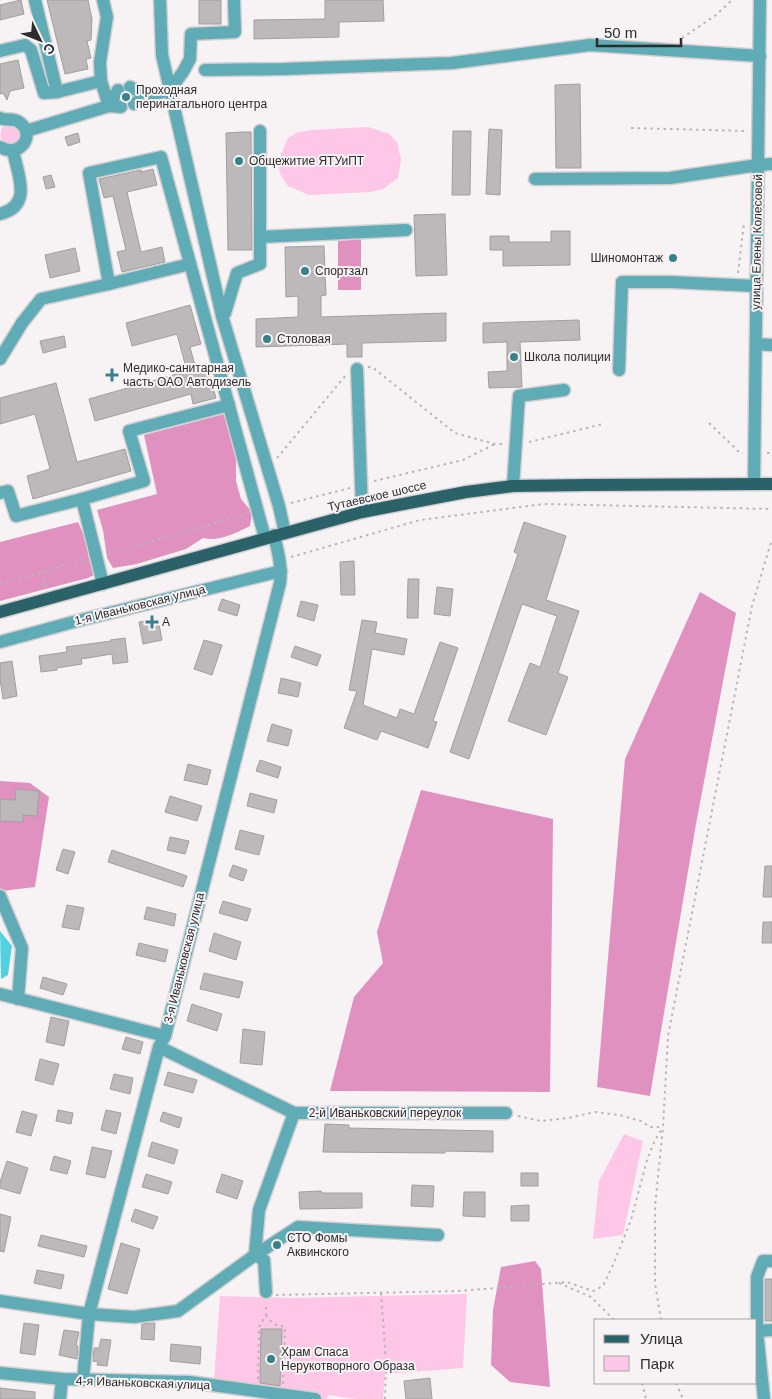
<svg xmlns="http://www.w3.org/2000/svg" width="772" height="1399" font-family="Arial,sans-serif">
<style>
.green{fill:#ffc7e7}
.forest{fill:#e091c0}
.water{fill:#54d1e1}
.building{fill:#bdb9bb;stroke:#a19ea0}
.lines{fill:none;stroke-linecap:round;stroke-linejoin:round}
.minor-casing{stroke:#d3cfd1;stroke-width:15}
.major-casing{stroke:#d3cfd1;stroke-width:15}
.path{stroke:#b8b5b7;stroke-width:2;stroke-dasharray:2.5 4;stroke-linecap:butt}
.minor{stroke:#5facb6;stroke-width:12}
.major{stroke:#2b6168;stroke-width:12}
.poi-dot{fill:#39808a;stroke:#f7f3f5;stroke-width:2}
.labels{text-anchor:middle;stroke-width:4;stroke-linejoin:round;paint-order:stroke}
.poi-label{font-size:12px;fill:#2d2c2c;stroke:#f7f3f5;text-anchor:start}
.street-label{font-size:12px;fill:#2d2c2c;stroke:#f7f3f5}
</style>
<rect width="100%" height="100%" fill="#f7f3f5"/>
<g class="green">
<path d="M10,124L18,128L22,136L19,144H3C0,138 0,135 2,128Z"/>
<polygon points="368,127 389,134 397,142 401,159 398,178 383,189 370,192 309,195 288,186 280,174 278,161 288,138 298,132 312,130"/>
<polygon points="624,1134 643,1141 623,1235 593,1239 599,1181"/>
<polygon points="467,1294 463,1368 385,1374 383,1399 356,1399 328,1395 327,1399 266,1399 258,1391 214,1381 220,1296 292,1298"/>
</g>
<g class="forest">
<polygon points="361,239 361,290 338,290 338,241"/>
<path d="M224,414L230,425L231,441L236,457V481L241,499L252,512L250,526C236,533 218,542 203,538L186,549L137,564L113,568L107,558L103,530L97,510L157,494L144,435Z"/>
<polygon points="78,522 87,542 89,559 94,570 94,575 88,578 0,601 0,542"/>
<polygon points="700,592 736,613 696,824 650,1096 597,1087 625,759"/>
<polygon points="0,781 30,783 49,797 35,887 2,891 0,888"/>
<polygon points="421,790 553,819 550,1092 330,1091 354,997 383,963 377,932"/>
<polygon points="535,1261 541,1269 550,1387 510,1382 491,1365 493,1310 501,1267"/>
</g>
<polygon class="water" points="0,931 12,946 8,975 1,979"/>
<g class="building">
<polygon points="21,0 24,14 0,20 0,5"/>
<polygon points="47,0 88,0 92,19 91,40 87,41 91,58 86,59 88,69 65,74"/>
<rect x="199" y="0" width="22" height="24"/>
<polygon points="325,0 383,0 384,21 339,22 339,37 254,39 254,20 325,19"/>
<polygon points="18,60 24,88 10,91 7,100 3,93 0,94 0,64"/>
<polygon points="580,84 581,168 556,168 555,85"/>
<polygon points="489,129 502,130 500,195 486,194"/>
<polygon points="453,131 471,131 470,195 452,195"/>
<polygon points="242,132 251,132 252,250 228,250 226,133"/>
<polygon points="78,133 80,142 68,146 65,137"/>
<polygon points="153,169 157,185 127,192 141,252 162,247 165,262 122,272 117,252 126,250 113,196 104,198 99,179 141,170 141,172"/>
<polygon points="51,175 55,187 46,189 43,177"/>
<polygon points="445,214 447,275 416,276 414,215"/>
<polygon points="551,231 570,231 570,265 503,266 503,250 490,250 490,236 509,236 509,242 551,242"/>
<polygon points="324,246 326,295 321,296 321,317 446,313 446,341 362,343 362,357 347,357 347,344 256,347 256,319 298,317 298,296 286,297 285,247"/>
<polygon points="75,248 80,271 50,278 45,255"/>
<polygon points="190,305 201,344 190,347 196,369 207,366 216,398 193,404 191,394 95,421 89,399 187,371 177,334 132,346 126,323"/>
<polygon points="579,320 580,340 520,342 522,387 489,388 488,372 507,371 507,342 483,343 483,323"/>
<polygon points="64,336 66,347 43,353 40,341"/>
<polygon points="56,383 77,462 125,449 131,471 33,499 27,476 50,469 35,414 0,424 0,398"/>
<polygon points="524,522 566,536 546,600 579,611 558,673 568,677 546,735 508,721 530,663 540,667 557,616 522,604 469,759 450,752 518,554 514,552"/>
<polygon points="354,561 355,595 341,595 340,562"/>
<polygon points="408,579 419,579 418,618 407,618"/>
<polygon points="437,587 453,589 450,616 434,614"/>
<polygon points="222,599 240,605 237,616 218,610"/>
<polygon points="301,601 318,605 314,621 297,616"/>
<polygon points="158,619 162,640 143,644 139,622"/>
<polygon points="362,620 377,622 375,633 407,639 404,655 372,649 363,705 397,718 400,709 414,714 440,642 458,648 433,721 437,722 428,748 381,731 377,740 344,728 357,691 349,690"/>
<polygon points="125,638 128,662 113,664 112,654 81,659 82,664 57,668 57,670 41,672 39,656 67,652 66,647 111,641 110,640"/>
<polygon points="204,640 222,645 212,675 194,669"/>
<polygon points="295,646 321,655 317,666 291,657"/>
<polygon points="12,661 17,696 3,699 0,679 0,663"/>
<polygon points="281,678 301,683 298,697 278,693"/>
<polygon points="272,724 292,730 288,746 267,741"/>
<polygon points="260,760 281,767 278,778 256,771"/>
<polygon points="188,764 211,770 207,785 184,780"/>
<polygon points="16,789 39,791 37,816 23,815 23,822 0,821 0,799 15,800"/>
<polygon points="250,793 277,800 274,813 247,806"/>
<polygon points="170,796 202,806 197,821 165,812"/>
<polygon points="240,830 264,836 259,855 235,849"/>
<polygon points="170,837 189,841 185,854 167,850"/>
<polygon points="63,849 75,852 68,874 56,870"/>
<polygon points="112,850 187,876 183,887 108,862"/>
<polygon points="233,865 247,870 243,881 229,876"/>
<polygon points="765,866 772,866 772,897 763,897"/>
<polygon points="223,901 251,909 247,921 219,913"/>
<polygon points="67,905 84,908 79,930 62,927"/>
<polygon points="147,907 176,914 174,926 144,919"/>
<polygon points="763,922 772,922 772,943 762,943"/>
<polygon points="214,933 241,942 236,960 209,951"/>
<polygon points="139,943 168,950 165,962 136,955"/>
<polygon points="204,973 243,982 239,998 200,989"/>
<polygon points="43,977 67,984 63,995 40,988"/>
<polygon points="192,1004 222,1014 217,1031 187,1021"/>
<polygon points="51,1017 69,1021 64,1046 46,1042"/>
<polygon points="243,1029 265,1032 262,1065 240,1063"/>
<polygon points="126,1037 143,1042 140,1054 122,1049"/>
<polygon points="40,1059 59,1064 53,1085 35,1080"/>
<polygon points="168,1072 197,1080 193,1093 164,1085"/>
<polygon points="114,1074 133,1078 130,1094 110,1089"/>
<polygon points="58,1110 73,1113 71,1124 56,1121"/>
<polygon points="106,1110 121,1113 116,1134 101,1130"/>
<polygon points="22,1111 37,1115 31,1136 16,1132"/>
<polygon points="163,1112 182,1118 179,1128 160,1121"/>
<polygon points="325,1124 349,1125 349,1128 493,1131 493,1152 445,1151 445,1153 323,1152"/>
<polygon points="152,1142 178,1150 174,1164 148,1156"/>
<polygon points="92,1147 112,1151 105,1178 86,1174"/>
<polygon points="54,1156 71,1161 67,1174 50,1170"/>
<polygon points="7,1161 28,1168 20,1194 0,1188 0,1182"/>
<rect x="521" y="1173" width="17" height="13"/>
<polygon points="146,1174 172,1182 168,1194 142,1187"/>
<polygon points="222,1174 243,1181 237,1199 216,1192"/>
<polygon points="412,1185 434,1186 433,1207 411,1206"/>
<polygon points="321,1191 322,1193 362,1193 362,1208 300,1209 299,1192"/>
<polygon points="464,1192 485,1192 485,1217 463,1216"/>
<polygon points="529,1205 529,1221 511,1221 511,1206"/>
<polygon points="135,1209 158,1217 153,1229 131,1221"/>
<polygon points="0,1214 11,1217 4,1252 0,1251"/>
<polygon points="41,1235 87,1246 84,1257 38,1246"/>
<polygon points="121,1243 140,1249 127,1294 108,1289"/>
<polygon points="37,1270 64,1275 61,1289 34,1283"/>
<rect x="765" y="1279" width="7" height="42"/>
<polygon points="24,1323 39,1325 35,1355 20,1353"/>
<polygon points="150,1323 155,1323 154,1340 141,1339 142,1324"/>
<polygon points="261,1329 282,1329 280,1386 260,1383"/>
<polygon points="64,1330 79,1332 76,1345 78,1346 77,1359 59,1355"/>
<polygon points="101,1339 111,1340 107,1366 97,1365 98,1362 93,1361 94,1348 99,1348"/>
<polygon points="171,1344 201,1347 200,1364 170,1361"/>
<polygon points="430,1378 432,1399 406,1399 404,1381"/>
<polygon points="0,1388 35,1392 35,1399 0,1399"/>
</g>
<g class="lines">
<defs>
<g id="minor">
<polyline points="35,0 57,92"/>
<polyline points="103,0 107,17 100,62 101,81 109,106"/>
<polyline points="160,0 162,55 222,316 279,506 285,533"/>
<polyline points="0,51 25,45 31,50 44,93 57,92 101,81"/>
<polyline points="205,70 284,69 452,63 590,45 760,56"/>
<polyline points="130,87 146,95"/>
<polyline points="134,104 146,95 169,91 183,72 190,59 191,34 235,32 234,0"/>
<polyline points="109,106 118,90"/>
<path d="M0,118C6,121 13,118 19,122C37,134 20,159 0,147"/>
<polyline points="26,131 109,106 121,107"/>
<polyline points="535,179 670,178 758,165 772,164"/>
<path d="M0,214C33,206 18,175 13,151"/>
<polyline points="260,237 406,230"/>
<polyline points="109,284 190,264"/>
<polyline points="222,316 225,313 237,273 260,264 260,131"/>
<polyline points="756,344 772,345"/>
<polyline points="0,359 22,323 41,299 109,284 89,173 161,157 265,538"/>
<polyline points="357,369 362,512"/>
<polyline points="619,370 622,282 670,282 756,286"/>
<polyline points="754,484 760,0"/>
<polyline points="513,486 519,396 564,390"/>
<polyline points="0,493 8,491 16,516 82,499 103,584"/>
<polyline points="82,499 144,481 129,431 229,405"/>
<polyline points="0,642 77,621 281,571"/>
<polyline points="0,896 22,948 18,999"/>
<polyline points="0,994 165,1036"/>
<polyline points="159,1047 294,1113 506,1113"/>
<polyline points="266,1292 264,1260 255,1255 259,1210 294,1113"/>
<polyline points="0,1301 89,1314 134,1317 178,1311 255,1255 298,1227 438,1235"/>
<polyline points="757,1331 772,1330"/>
<polyline points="0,1373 62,1379 190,1382 315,1399"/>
<path d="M83,1380L89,1314L159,1047L165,1036L280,583C282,566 278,552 274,535"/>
<polyline points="60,1399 62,1379"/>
<polyline points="764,1399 757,1331 757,1277 763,1261 772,1261"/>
</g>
<polyline id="major" points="0,612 362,512 466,492 513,486 587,485 772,484"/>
</defs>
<use href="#minor" class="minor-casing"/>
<use href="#major" class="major-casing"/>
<g class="path">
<polyline points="682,38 716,15 732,0"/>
<polyline points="631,128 746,131"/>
<polyline points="738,273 744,223"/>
<polyline points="368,367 372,367 455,433 495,444 504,444"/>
<polyline points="709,423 739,452 743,453"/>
<polyline points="529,442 603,424"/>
<polyline points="767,453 772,453"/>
<polyline points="277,458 346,375"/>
<polyline points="374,481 463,460 495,444"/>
<polyline points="291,503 350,488"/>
<polyline points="108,554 246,514"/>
<polyline points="291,557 420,520 544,504 772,509"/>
<polyline points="41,572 46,587"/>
<polyline points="0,584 84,560"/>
<polyline points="518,1116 541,1121 568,1118 595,1112 619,1115 641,1121 650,1127 663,1127"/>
<polyline points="559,1283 591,1297 614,1320"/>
<polyline points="381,1293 386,1361 385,1399"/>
<polyline points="276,1295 459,1291 567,1282 593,1291 603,1286 613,1265 631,1220 647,1160 655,1140 663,1127"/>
<polyline points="266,1315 273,1324 285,1327 283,1384"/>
<polyline points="661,1320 655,1283 655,1206 663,1127 668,1036 752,606 772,539"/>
<polyline points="258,1379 259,1327 266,1315 266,1304"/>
<polyline points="642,1383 646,1399"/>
<polyline points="676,1383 683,1399"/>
</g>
<use href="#minor" class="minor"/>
<use href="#major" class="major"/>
</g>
<g class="poi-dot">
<circle cx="126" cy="97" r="5"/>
<circle cx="239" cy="161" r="5"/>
<circle cx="673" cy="258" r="5"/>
<circle cx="305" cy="271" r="5"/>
<circle cx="267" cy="339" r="5"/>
<circle cx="514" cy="357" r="5"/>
<path d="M109.5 367.5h5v5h5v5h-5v5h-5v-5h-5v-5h5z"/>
<path d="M149.5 614.5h5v5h5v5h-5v5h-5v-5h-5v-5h5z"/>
<circle cx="277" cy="1245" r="5"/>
<circle cx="271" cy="1359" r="5"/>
</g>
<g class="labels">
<g class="poi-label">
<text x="136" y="94">Проходная<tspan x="136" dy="14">перинатального центра</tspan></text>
<text x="249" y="165">Общежитие ЯТУиПТ</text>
<text x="663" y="262" text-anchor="end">Шиномонтаж</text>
<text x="315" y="275">Спортзал</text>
<text x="277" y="343">Столовая</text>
<text x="524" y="361">Школа полиции</text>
<text x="123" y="372">Медико-санитарная<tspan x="123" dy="14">часть ОАО Автодизель</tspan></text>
<text x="162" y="626">А</text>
<text x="287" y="1242">СТО Фомы<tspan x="287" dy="14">Аквинского</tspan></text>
<text x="281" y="1356">Храм Спаса<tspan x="281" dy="14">Нерукотворного Образа</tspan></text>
</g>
<g class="street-label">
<text transform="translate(757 242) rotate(-89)" y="4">улица Елены Колесовой</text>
<text transform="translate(377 496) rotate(-13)" y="4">Тутаевское шоссе</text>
<text transform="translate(140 605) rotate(-14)" y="4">1-я Иваньковская улица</text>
<text transform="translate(184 958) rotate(-76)" y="4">3-я Иваньковская улица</text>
<text x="385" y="1117">2-й Иваньковский переулок</text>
<text transform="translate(143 1383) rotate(2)" y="4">4-я Иваньковская улица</text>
</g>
</g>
<rect x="594" y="1319" width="162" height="65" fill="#f7f3f5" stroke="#a6a3a5"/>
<rect x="604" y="1335" width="25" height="8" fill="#2b6168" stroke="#a6a3a5"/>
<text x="640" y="1344" font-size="15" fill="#2d2c2c">Улица</text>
<rect x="604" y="1356" width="25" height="15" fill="#ffc7e7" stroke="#a6a3a5"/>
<text x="640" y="1369" font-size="15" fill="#2d2c2c">Парк</text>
<g transform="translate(40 40) rotate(133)" stroke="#f7f3f5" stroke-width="4" paint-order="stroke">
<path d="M0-4L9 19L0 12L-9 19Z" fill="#2d2c2c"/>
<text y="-8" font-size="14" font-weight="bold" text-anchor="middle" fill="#2d2c2c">С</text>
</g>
<path d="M597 38v8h84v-8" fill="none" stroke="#2d2c2c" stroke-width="2.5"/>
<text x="604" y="38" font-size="15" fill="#2d2c2c" stroke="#f7f3f5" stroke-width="4" paint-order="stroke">50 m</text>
</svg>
